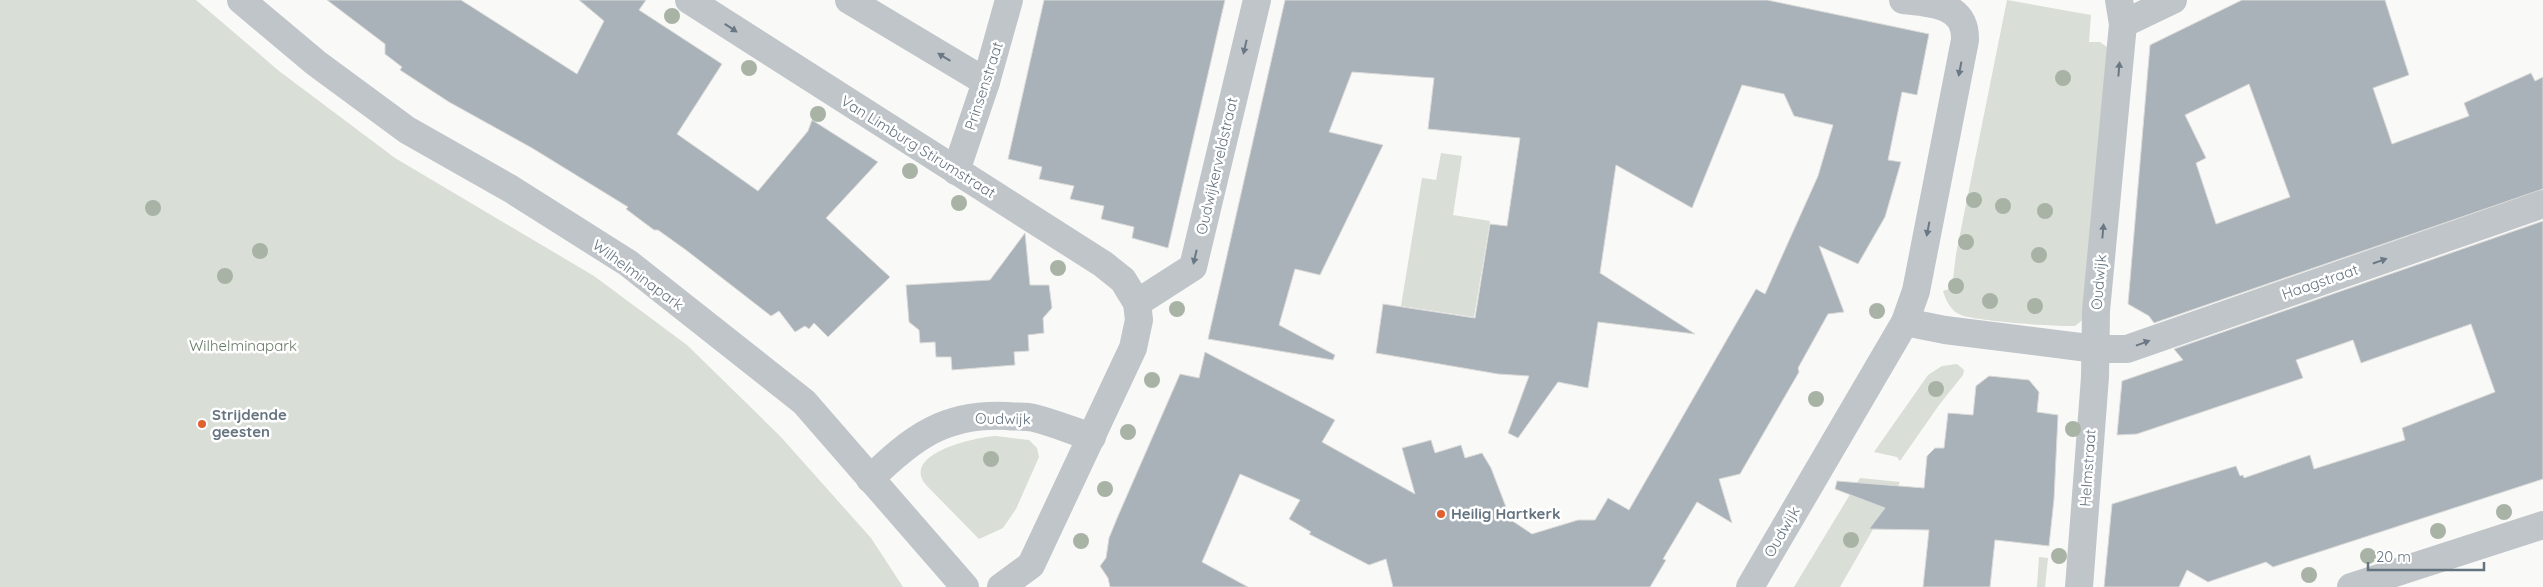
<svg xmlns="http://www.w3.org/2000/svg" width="2543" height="587" font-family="Quicksand,sans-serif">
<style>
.green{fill:#d9ded6}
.building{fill:#a9b2b8;stroke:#dbdbd9;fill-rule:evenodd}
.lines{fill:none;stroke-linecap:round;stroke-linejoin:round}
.street{stroke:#c0c5c9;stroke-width:28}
.tree{fill:#a8b3a6}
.oneway{fill:#6a7885}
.poi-dot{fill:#e1602f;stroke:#fff;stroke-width:2}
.labels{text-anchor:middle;stroke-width:5;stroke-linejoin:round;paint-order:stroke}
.street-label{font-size:15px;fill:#657481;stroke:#fff}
.park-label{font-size:15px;fill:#667a64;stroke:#fff}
.poi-label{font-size:15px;font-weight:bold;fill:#657481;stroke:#fff;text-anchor:start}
</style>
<rect width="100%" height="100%" fill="#f9f9f7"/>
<g class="green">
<polygon points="0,0 196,0 279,71 395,158 594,276 687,345 780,436 871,538 903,587 0,587"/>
<path d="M2007,0L2091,15L2089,42H2100L2108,48L2085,318L2075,326C2058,327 1975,321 1961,315C1951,311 1946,301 1943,291L1952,288L1956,254Z"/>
<polygon points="1441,153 1462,156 1453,215 1490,221 1474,317 1401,306 1422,178 1436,180"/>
<polygon points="1957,364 1964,370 1963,375 1939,405 1900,461 1897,457 1874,452 1928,375 1942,366"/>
<path d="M996,436L1029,440L1037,448L1039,457L1016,509L1003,528L979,539L926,485C900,454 975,437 996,436Z"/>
<polygon points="1860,478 1900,482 1840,587 1794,587"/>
<polygon points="2039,557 2048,558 2045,587 2037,587"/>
</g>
<g class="building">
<polygon points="327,0 461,0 577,74 604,21 579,0 646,0 639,10 722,64 677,134 717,162 758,191 808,131 812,120 878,162 826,218 890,277 828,337 814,323 809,329 805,326 795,332 779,311 771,316 686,250 658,230 654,230 626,209 628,207 532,148 449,102 400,70 402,67 385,54 385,44"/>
<polygon points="1044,0 1225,0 1168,248 1132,238 1134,227 1101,219 1104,206 1070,199 1074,186 1039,179 1042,167 1008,159"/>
<polygon points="1285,0 1767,0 1929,34 1917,95 1902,92 1888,160 1901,162 1885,217 1858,264 1819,246 1844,312 1828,314 1798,368 1799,372 1740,474 1719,479 1732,523 1697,502 1663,559 1666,560 1650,587 1393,587 1386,559 1369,565 1309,534 1311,532 1289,519 1300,500 1240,474 1202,562 1248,587 1110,587 1108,578 1100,566 1106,558 1109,538 1118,516 1180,374 1199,378 1205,352 1335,420 1322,442 1415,494 1402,448 1431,440 1435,453 1461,445 1465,458 1482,453 1491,468 1511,520 1532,534 1578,520 1595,520 1608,498 1629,510 1756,289 1765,294 1818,176 1833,125 1794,116 1784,94 1742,85 1692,208 1616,165 1600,273 1695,334 1598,322 1588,388 1558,382 1518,438 1508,433 1529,376 1498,374 1376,353 1383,304 1475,318 1490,224 1507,226 1520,138 1428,129 1434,78 1352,72 1329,132 1383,145 1320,275 1295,269 1279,325 1335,355 1333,360 1208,339"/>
<path d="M2242,0H2385L2409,75L2373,88L2392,144L2469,116L2464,103L2531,73L2535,81L2543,77V189L2154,323L2149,316L2128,304L2150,45ZM2249,84L2290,197L2216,224L2196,163L2206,158L2185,115Z"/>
<polygon points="2543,221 2543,479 2273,567 2266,562 2208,582 2187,570 2179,587 2104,587 2112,504 2236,466 2240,476 2243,475 2244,478 2310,455 2314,469 2405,440 2402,428 2495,392 2471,324 2361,363 2353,340 2296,360 2303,378 2137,434 2117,435 2122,381 2183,360 2174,349"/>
<polygon points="1025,233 1030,285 1049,285 1052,308 1043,318 1044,333 1028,335 1029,351 1014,352 1015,365 952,370 951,357 936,357 935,342 920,343 919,330 909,322 906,285 990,280"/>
<polygon points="1989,376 2029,380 2039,392 2037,412 2058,415 2054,499 2049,546 1995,540 1990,587 1923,587 1929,530 1869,529 1885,508 1835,489 1837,481 1924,488 1927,456 1935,448 1944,448 1948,413 1973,415 1976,386"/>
</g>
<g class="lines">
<g class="street">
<polyline points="241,0 316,63 407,130 511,189 628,263 804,402 965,587"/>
<polyline points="689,0 1103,264 1123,280 1137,303 1139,320 1133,348 1031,565 1001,587"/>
<polyline points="849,0 986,82"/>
<polyline points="2123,24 2173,0"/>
<polyline points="956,171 986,82 1009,0"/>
<polyline points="1137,303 1193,267 1257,0"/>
<polyline points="1905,322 1945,330 2096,349 2127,349 2543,204"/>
<path d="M870,479C913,437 945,413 1007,416C1016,417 1026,416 1034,418C1054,423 1073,431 1092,437"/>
<path d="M1750,587L1905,322L1916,291L1965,40C1966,4 1932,3 1903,0"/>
<polyline points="2079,587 2095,377 2096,311 2123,24 2119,0"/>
<polyline points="2351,587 2543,525"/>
</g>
</g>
<g class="tree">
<circle cx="672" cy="16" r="8"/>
<circle cx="749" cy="68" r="8"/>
<circle cx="2063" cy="78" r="8"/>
<circle cx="818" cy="114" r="8"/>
<circle cx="910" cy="171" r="8"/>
<circle cx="1974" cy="200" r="8"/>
<circle cx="959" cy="203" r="8"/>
<circle cx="2003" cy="206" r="8"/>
<circle cx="153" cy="208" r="8"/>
<circle cx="2045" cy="211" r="8"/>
<circle cx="1966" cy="242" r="8"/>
<circle cx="260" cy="251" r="8"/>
<circle cx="2039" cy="255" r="8"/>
<circle cx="1058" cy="268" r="8"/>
<circle cx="225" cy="276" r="8"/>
<circle cx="1956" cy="286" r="8"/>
<circle cx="1990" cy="301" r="8"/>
<circle cx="2035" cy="306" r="8"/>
<circle cx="1177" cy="309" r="8"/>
<circle cx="1877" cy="311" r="8"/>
<circle cx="1152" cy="380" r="8"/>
<circle cx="1936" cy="389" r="8"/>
<circle cx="1816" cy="399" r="8"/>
<circle cx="2073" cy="429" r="8"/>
<circle cx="1128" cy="432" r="8"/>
<circle cx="991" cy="459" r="8"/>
<circle cx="1105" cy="489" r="8"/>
<circle cx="2504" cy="512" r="8"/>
<circle cx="2438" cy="531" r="8"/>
<circle cx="1851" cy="540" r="8"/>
<circle cx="1081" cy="541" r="8"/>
<circle cx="2059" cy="556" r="8"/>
<circle cx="2368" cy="556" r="8"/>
<circle cx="2309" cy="575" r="8"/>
</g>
<defs><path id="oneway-solid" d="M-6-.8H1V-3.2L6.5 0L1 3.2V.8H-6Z" transform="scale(1.25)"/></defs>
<g class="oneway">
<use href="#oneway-solid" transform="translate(731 28) rotate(33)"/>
<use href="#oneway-solid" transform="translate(1245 47) rotate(103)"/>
<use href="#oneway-solid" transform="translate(944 57) rotate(-149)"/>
<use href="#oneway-solid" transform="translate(1960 69) rotate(101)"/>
<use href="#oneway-solid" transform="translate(2119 69) rotate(-85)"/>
<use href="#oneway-solid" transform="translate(1928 229) rotate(101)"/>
<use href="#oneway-solid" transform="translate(2103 231) rotate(-85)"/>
<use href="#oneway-solid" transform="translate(1195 257) rotate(103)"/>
<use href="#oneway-solid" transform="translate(2380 261) rotate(-19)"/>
<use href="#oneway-solid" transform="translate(2143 343) rotate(-20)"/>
</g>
<g class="poi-dot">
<circle cx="202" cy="424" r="5"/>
<circle cx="1441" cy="514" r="5"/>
</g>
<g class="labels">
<g class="street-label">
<text transform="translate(984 86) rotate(-72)" y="5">Prinsenstraat</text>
<text transform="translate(918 147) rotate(32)" y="5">Van Limburg Stirumstraat</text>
<text transform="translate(1217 166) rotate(-77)" y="5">Oudwijkerveldstraat</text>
<text transform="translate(638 275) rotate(36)" y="5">Wilhelminapark</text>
<text transform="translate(2099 282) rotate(-85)" y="5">Oudwijk</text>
<text transform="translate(2320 282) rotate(-19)" y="5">Haagstraat</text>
<text transform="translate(1003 419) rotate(1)" y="5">Oudwijk</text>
<text transform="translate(2088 468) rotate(-86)" y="5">Helmstraat</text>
<text transform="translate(1782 532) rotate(-60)" y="5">Oudwijk</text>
</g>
<g class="park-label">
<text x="243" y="351">Wilhelminapark</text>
</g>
<g class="poi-label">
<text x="212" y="420">Strijdende<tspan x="212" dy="17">geesten</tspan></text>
<text x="1451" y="519">Heilig Hartkerk</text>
</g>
</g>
<path d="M2368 562v8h116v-8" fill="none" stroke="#657481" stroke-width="2.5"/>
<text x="2376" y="562" font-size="15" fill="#657481" stroke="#ffffff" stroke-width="4" paint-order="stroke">20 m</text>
</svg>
